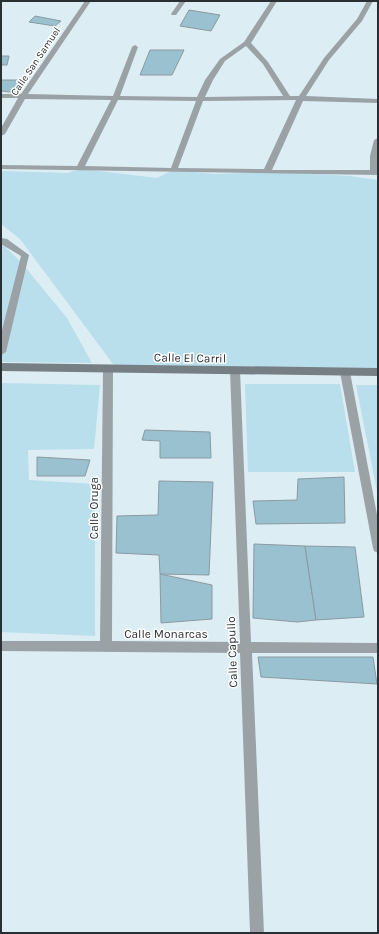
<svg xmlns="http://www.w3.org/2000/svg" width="379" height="934" font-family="Karla,sans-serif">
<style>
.green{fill:#b9deec}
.building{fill:#99c1d0;stroke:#8b9aa0}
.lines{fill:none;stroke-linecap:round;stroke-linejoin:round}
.street{fill:#9ba2a5;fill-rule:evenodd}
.secondary{fill:#767f83;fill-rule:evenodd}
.labels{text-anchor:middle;stroke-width:3;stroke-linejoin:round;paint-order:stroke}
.far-street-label{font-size:10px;fill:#292f32;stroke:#fff}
.street-label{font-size:12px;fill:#292f32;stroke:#fff}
</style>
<rect width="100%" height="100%" fill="#ddedf4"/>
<g class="green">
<polygon points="82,169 157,178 173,170 213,174 281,172 349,176 378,180 378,371 116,368 20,239 1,224 1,171 67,173"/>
<polygon points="1,243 20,261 67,318 92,363 1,362"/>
<polygon points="1,383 100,385 94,449 28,450 29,480 95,484 95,636 1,632"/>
<polygon points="245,384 340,384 355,472 248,472"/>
<polygon points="356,385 378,385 378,491 377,491"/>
</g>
<g class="building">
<polygon points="189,10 220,15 211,31 180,26"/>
<polygon points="35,16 61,21 55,26 29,22"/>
<polygon points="150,50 184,50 172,75 140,75"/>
<polygon points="1,56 9,56 7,65 1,65"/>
<polygon points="1,80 24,80 19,93 1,91"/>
<polygon points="145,430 210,432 211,458 160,458 160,441 142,440"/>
<polygon points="37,457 90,460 85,476 37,476"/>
<polygon points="344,477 345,523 256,524 253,501 297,500 298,479"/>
<polygon points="159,481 213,482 209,575 160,574 159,555 116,553 117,516 158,515"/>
<polygon points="254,544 305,546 316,620 297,622 253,618"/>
<polygon points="305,546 355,547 364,617 316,620"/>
<polygon points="160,574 212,585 212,619 161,623"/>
<polygon points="258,657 373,657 377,684 261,677"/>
</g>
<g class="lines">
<g class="street">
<path d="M85,1H91L28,94L113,96L132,47L135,45L138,47L120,96L197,97L205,80L220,59L244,42L271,1H277L251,43L268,62L290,96H299L324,58L357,19L367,1H373L362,21L329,60L306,96L378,99V103L303,101L272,170H370V156L374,140L378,138V175L1,169V165L77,166L111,100L25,99L5,134L1,136V128L18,98H1V94H21ZM246,46L263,64L283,96L205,97L213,80L225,61ZM118,100L196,101L171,168L85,166ZM296,100L264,169L178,168L203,101Z"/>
<polygon points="180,1 186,1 176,15 172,15 171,14"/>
<polygon points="1,238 7,239 29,255 6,352 1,355 1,334 21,256 1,244"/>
<polygon points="108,365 113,369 112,641 240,642 230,370 235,366 240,370 251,642 378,643 378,653 252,653 264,933 250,933 240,653 1,651 1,641 100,641 103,369"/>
<polygon points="345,368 350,372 378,520 378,553 374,551 373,548 340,372"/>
</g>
<polygon class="secondary" points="1,363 378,368 378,376 1,371"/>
</g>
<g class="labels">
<g class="far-street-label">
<text transform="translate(35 61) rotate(-56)" y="4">Calle San Samuel</text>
</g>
<g class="street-label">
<text transform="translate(190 358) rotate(1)" y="4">Calle El Carril</text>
<text transform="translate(94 508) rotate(-90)" y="4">Calle Oruga</text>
<text x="166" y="638">Calle Monarcas</text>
<text transform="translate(232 652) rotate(-92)" y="4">Calle Capullo</text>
</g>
</g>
<rect width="379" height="934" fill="none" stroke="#292f32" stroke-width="4"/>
</svg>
